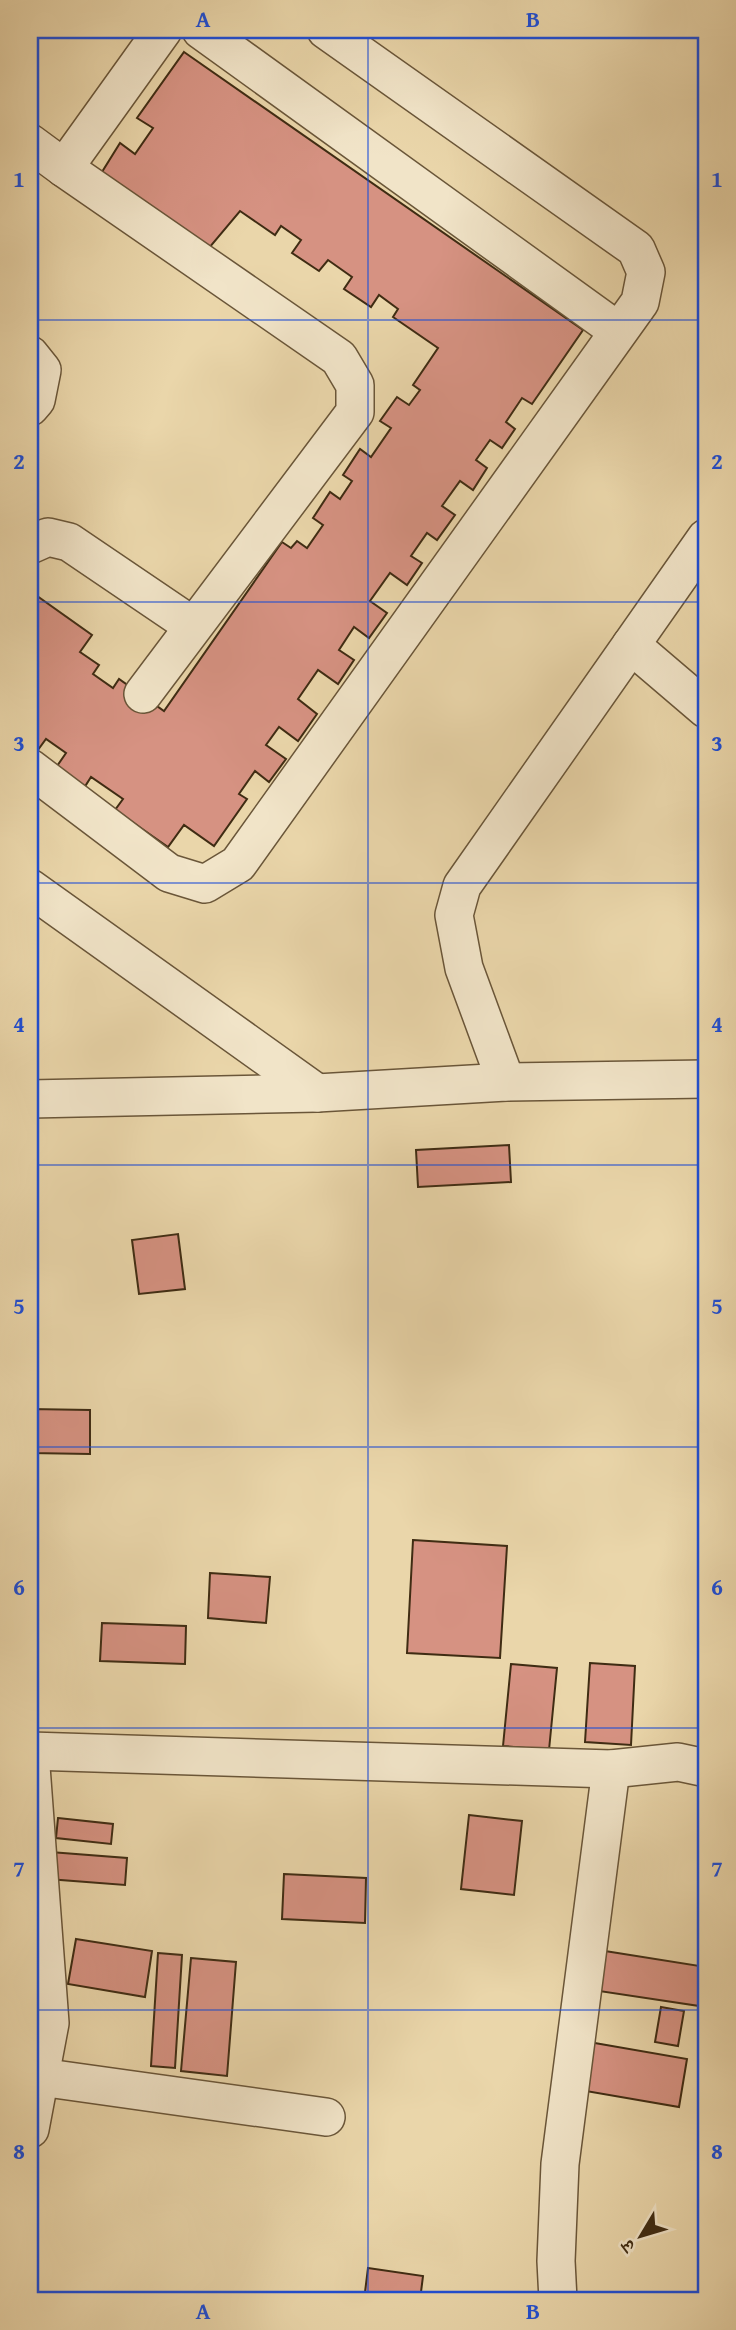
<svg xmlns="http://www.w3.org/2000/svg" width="736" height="2330" font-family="'Gentium Book Plus','Noto Serif Devanagari',serif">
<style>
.building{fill:#d69282;stroke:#3f2c13;stroke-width:2}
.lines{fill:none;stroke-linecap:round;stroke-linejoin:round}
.street-casing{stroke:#6a5639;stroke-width:40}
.street{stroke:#f1e4c8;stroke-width:37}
.grid{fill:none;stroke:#1d4ed8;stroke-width:2;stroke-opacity:0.55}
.neatline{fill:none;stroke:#1d4ed8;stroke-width:2.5}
.grid-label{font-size:23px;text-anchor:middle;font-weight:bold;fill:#1d4ed8}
</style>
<rect width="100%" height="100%" fill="#ead6aa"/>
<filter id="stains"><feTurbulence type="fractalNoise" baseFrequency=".00286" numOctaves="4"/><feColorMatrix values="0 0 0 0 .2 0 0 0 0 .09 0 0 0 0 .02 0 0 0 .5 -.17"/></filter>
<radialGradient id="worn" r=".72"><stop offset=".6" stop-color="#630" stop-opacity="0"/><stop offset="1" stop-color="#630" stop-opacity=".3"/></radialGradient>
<g class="building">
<polygon points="184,52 583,330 532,404 522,398 506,422 515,429 502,448 490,440 476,460 487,468 473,490 460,481 442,506 455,515 437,540 427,533 411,556 422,563 407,585 390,573 370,601 387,613 369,638 354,627 339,650 354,660 338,684 318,670 298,699 317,714 298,741 279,727 266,745 286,759 269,782 255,771 239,794 247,799 214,846 184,825 168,847 115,810 123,799 91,777 84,788 55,769 66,753 46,739 35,754 30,751 30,591 92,635 80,652 99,665 93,674 113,688 119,679 164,711 282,542 291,548 297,541 307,548 323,525 313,518 330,492 340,499 352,481 343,475 360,449 371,457 391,428 380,421 397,397 409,405 420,390 413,385 438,348 393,317 398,309 379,295 371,307 344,289 352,277 328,260 319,271 292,253 301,240 281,226 275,235 240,211 204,254 97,180 120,143 135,154 153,128 137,118"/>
<polygon points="509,1145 511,1182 418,1187 416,1150"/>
<polygon points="178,1234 185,1289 139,1294 132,1240"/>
<polygon points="30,1409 90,1410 90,1454 30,1453"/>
<polygon points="413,1540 507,1546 500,1658 407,1653"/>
<polygon points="210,1573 270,1577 266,1623 208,1618"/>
<polygon points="102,1623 186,1626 185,1664 100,1661"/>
<polygon points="590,1663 635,1666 631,1745 585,1742"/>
<polygon points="511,1664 557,1668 549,1750 503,1746"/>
<polygon points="469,1815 522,1821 514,1895 461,1889"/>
<polygon points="58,1818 113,1824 111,1844 56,1838"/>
<polygon points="50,1852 127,1858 125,1885 48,1879"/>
<polygon points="284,1874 366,1878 365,1923 282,1919"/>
<polygon points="76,1939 152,1951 145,1997 68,1984"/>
<polygon points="605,1951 706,1967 706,2007 599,1991"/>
<polygon points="158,1953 182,1955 175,2068 151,2066"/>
<polygon points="191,1958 236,1962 227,2076 181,2071"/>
<polygon points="661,2007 684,2011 678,2046 655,2042"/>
<polygon points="589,2042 687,2059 679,2107 580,2090"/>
<polygon points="368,2268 423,2276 420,2300 364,2300"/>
</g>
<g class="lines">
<defs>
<g id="street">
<polyline points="201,30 618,331"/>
<polyline points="30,143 64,168"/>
<polyline points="30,355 42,370 36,400 30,407"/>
<polyline points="30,545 48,537 69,542 193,626"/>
<polyline points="631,645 706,709"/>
<polyline points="143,694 355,412 355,385 339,358 64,168 163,30"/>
<polyline points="30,768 169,873 205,884 238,864 640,302 646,272 636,249 326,30"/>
<polyline points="30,888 317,1093"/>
<polyline points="506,1082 464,968 454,915 462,886 706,538"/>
<polyline points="30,1099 317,1093 506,1082 706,1079"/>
<polyline points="30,1751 611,1769 678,1762 706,1768"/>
<polyline points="30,1753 50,2023 30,2129"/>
<polyline points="40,2077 326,2117"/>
<polyline points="558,2300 556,2261 560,2164 611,1769"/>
</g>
</defs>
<use href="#street" class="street-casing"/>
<use href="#street" class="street"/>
</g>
<path class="grid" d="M368,30V2300M30,320H706M30,602H706M30,883H706M30,1165H706M30,1447H706M30,1728H706M30,2010H706"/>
<rect width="736" height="2330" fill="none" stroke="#ead6aa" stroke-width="77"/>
<g transform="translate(641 2236) rotate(232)" stroke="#f1e4c8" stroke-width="5" paint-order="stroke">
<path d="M0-5L12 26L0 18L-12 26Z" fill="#3f2c13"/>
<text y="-10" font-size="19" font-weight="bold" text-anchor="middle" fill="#3f2c13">उ</text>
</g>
<rect x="38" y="38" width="660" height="2254" class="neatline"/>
<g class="grid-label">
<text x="203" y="27">A</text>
<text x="533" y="27">B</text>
<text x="19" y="187">1</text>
<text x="717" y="187">1</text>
<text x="19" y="469">2</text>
<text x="717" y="469">2</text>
<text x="19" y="751">3</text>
<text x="717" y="751">3</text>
<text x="19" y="1032">4</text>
<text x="717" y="1032">4</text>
<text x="19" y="1314">5</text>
<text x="717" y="1314">5</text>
<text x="19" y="1595">6</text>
<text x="717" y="1595">6</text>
<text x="19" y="1877">7</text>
<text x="717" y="1877">7</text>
<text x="19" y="2159">8</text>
<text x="717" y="2159">8</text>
<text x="203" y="2319">A</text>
<text x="533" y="2319">B</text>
</g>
<rect width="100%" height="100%" filter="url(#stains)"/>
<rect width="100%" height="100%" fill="url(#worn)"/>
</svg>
